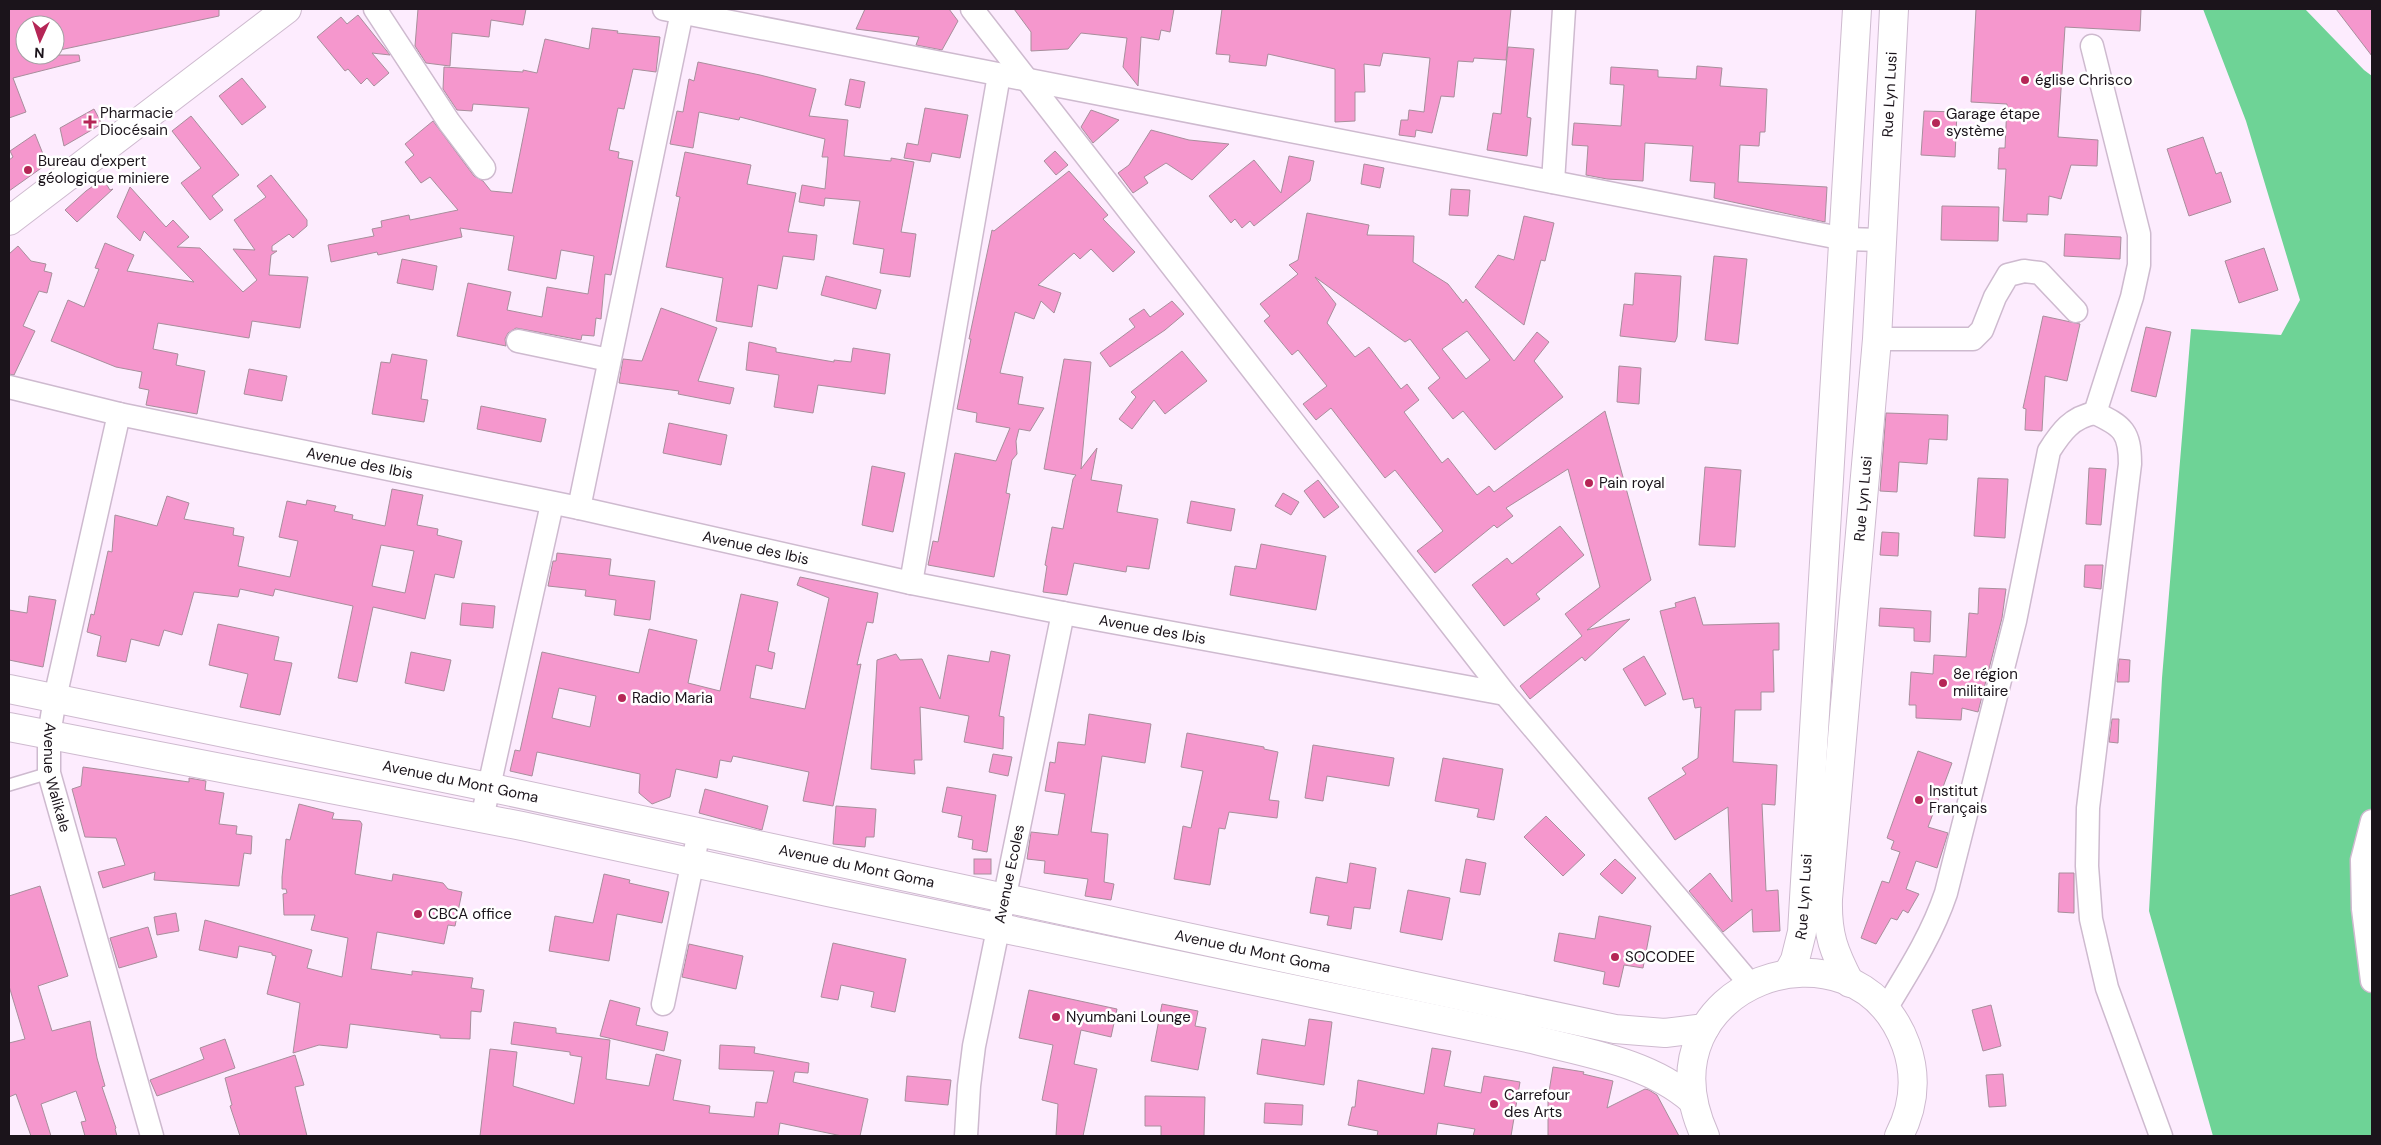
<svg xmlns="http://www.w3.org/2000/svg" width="2381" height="1145" font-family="'DM Sans',sans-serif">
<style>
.forest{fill:#6ed396}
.building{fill:#f597cd;stroke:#a88e9c;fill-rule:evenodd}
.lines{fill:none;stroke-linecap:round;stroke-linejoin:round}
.service-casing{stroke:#cebacf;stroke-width:14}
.minor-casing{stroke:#cebacf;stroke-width:25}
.tertiary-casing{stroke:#cebacf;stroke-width:30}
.primary-casing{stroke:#cebacf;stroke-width:30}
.service{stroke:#fff;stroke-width:11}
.minor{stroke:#fff;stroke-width:22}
.tertiary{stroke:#fff;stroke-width:28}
.primary{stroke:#fff;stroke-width:28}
.poi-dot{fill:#b52656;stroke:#fff;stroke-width:2}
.labels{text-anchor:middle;stroke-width:5;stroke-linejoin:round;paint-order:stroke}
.poi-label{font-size:15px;fill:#1b141b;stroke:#fff;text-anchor:start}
.street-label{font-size:15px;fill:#1b141b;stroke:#fff}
</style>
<rect width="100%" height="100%" fill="#fdecfe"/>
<polygon class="forest" points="2203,9 2305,9 2364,70 2372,76 2372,1136 2213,1136 2149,911 2162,678 2191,329 2281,335 2300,300 2246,121"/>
<g class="building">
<polygon points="9,9 219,9 219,16 55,51 55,25 25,25 25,55 79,55 80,61 13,78 26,112 9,118"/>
<polygon points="418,9 526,9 523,25 491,20 489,37 452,33 450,66 426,63 415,46"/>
<polygon points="865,9 949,9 958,21 942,50 916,45 919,37 856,29"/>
<polygon points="1014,9 1174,9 1170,32 1161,30 1159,40 1141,37 1138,86 1123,67 1127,38 1081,33 1068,49 1031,51 1031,32"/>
<polygon points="1222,9 1511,9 1506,60 1474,58 1473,62 1458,61 1454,97 1441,96 1432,133 1416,130 1415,137 1399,135 1401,120 1408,120 1409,110 1424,112 1430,58 1383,53 1380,66 1364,64 1365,92 1355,92 1355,121 1335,122 1335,69 1268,54 1266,66 1229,62 1230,55 1216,54"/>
<polygon points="1976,9 2141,9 2140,31 2065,27 2058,137 2098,140 2097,166 2071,165 2061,199 2049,196 2048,215 2027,214 2027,222 2003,221 2006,169 1998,169 1999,148 2005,148 2007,104 1971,102"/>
<polygon points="2336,9 2372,9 2372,56"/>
<polygon points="358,15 390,55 372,53 389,73 374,86 367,78 361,84 348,69 345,71 317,37 341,17 347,24"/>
<polygon points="592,28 618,31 617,33 660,37 656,72 633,69 624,109 618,108 609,150 619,152 618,158 633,161 611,275 605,274 601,319 596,318 594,336 582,335 581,340 516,328 508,333 505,339 506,346 457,336 468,283 511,292 507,310 542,317 547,287 588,294 594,256 561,250 556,279 508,270 514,236 460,228 462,237 378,255 377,252 331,262 328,245 374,236 372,229 382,227 381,221 409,215 410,220 458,210 430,177 421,183 405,162 414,155 405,144 433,121 474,176 483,181 491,191 512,193 529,108 473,104 472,111 457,110 443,89 444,67 523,72 523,70 537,73 545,39 589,49"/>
<polygon points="1508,47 1534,49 1527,117 1531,118 1527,156 1487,150 1493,113 1501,114"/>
<polygon points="698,62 760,75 816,89 809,116 848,120 844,156 891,161 891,158 914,162 901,232 916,234 910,277 880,273 884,249 853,244 860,201 825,198 824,206 799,202 802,185 825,189 828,157 822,157 825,139 740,117 739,120 699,112 693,148 670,144 677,111 683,112 689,79 694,81"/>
<polygon points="1697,66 1722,68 1720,86 1767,89 1765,132 1760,132 1759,146 1740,145 1738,182 1827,187 1825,222 1714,198 1715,183 1690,181 1693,146 1645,143 1643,181 1607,179 1586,175 1588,146 1572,145 1574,123 1621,126 1624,85 1610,84 1611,67 1658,70 1658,77 1696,79"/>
<polygon points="242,78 266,107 242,125 219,96"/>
<polygon points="850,79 865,82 860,108 845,105"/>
<polygon points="925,108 968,115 960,158 932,153 930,162 904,158 907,143 918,145"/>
<polygon points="94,109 102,124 64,146 60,128"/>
<polygon points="1091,110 1119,120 1093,143 1081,127"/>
<polygon points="1924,111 1957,112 1955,157 1921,155"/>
<polygon points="191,116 239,175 212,196 223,210 210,220 181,183 201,168 172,131"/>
<polygon points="1151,130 1189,140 1229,144 1192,180 1166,163 1144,177 1148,183 1133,193 1118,173 1129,165"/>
<polygon points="35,134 47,164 9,191 9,160 13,157 10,151"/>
<polygon points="2203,137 2216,174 2221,172 2231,202 2189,216 2167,149"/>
<polygon points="1055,151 1068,165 1056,175 1044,161"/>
<polygon points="685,152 751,165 747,184 796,193 788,232 817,235 814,260 783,256 777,289 758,285 752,327 716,321 723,278 666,267 680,197 676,196"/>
<polygon points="1289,156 1314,161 1310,181 1254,226 1250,221 1242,228 1235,219 1231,223 1209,196 1254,160 1281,193"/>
<polygon points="1364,164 1384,168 1380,188 1361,184"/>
<polygon points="1069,171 1108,215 1103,219 1135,252 1113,272 1091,249 1080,259 1074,253 1038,285 1061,293 1054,313 1041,301 1034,319 1015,312 1000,373 1023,377 1018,404 1044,408 1030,431 1019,429 1016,441 1017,454 1012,460 1006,493 1010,494 994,577 928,565 933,541 938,542 955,453 996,461 1010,428 976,422 977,413 957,409 971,339 969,339 992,230 994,231"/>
<polygon points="271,175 307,220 307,226 293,238 289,234 272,246 272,251 277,251 271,255 269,275 308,277 300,328 252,321 249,338 158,323 153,349 178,354 176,365 205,371 197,414 146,405 149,390 139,388 142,372 116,367 51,341 68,300 84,307 99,269 95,268 105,243 134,255 127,271 194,282 144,231 140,241 117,217 130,187 166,227 173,220 189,237 177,247 200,248 243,292 257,280 233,249 255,250 234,220 266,197 257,186"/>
<polygon points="103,179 110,190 113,189 77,222 65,210 86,191"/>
<polygon points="1451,189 1470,190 1468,216 1449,215"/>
<polygon points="1942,206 1999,207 1998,241 1941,240"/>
<path d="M1307,213L1369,225L1367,235L1414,236L1413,262L1448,284L1463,303L1466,299L1514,361L1537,332L1549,342L1534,361L1563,397L1495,450L1463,411L1453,419L1428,388L1440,378L1410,339L1405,342L1315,277L1336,304L1327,323L1355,357L1369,347L1401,389L1407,384L1419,400L1404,412L1442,463L1448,458L1477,495L1489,486L1494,492L1605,411L1651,580L1587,630L1630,619L1585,661L1582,657L1530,699L1520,686L1582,636L1565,614L1600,587L1568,469L1506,508L1513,516L1497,528L1494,525L1435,573L1417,551L1443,531L1395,470L1385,478L1331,408L1316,420L1303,404L1327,386L1298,350L1292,355L1264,321L1270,316L1260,304L1298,274L1289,265L1298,260ZM1467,331L1490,360L1466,379L1442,349Z"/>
<polygon points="1524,216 1554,223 1545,261 1541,260 1524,325 1475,287 1498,255 1514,260"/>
<polygon points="2065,234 2121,237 2120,259 2064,256"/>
<polygon points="18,246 31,261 46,264 44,271 52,273 47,293 39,291 23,326 35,331 14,375 9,374 9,254"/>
<polygon points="2264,248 2278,290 2239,303 2225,261"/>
<polygon points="1714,256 1747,259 1738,344 1705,340"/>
<polygon points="402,259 437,266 433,290 397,283"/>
<polygon points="1635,273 1681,276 1677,337 1675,342 1620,336 1624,304 1633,305"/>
<polygon points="826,276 881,290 876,309 821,295"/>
<polygon points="1172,301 1184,314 1165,330 1110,367 1100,353 1135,327 1129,319 1144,309 1150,317"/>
<polygon points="661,308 717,328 698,381 734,388 730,404 678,394 679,391 619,383 623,359 642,361"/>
<polygon points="2043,316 2080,324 2067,381 2045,376 2042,431 2025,430 2026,409 2023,408"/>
<polygon points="2146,327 2171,332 2156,397 2131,391"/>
<polygon points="749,342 776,348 776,352 834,362 834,360 851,362 853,348 890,354 885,394 818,385 813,413 774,407 779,375 746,370"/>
<polygon points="1182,351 1207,381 1165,414 1154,400 1132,429 1119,419 1136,397 1131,392"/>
<polygon points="392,354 427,360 421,399 428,400 424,422 372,414 381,362 390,363"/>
<polygon points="1064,359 1091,362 1081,469 1097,448 1091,480 1122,485 1117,512 1158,519 1149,569 1127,566 1126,572 1074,563 1067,595 1043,592 1047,566 1045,565 1052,527 1063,529 1073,479 1076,475 1044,469"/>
<polygon points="1619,366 1641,368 1639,404 1617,402"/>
<polygon points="249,369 287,376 282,401 244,394"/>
<polygon points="481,406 546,419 541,442 477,429"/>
<polygon points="1886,413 1948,415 1947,440 1929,439 1927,464 1899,462 1897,492 1880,491"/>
<polygon points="669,423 727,435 721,465 663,453"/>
<polygon points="872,466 905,473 893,532 862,525"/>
<polygon points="1705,467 1741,470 1735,547 1699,545"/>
<polygon points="2089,468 2106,469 2101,525 2086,524"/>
<polygon points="1978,478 2008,479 2005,538 1974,536"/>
<polygon points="1318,480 1339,507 1324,518 1304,491"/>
<path d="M392,489L423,495L417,525L438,529L437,535L462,541L454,578L435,574L425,619L373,607L357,682L338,678L353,606L275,589L273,596L240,589L238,597L194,592L182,635L164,630L159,646L131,639L126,662L97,656L101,636L87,632L91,614L94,615L108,551L112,552L115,515L157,526L167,496L189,503L184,519L234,528L233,535L244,537L238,566L290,577L298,541L279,537L287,501L306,505L307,500L336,506L334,511L353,515L352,519L385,526ZM381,545L414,551L405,593L372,586Z"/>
<polygon points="1283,493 1299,502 1291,515 1275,506"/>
<polygon points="1191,501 1235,509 1231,531 1187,523"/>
<polygon points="1560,526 1584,555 1536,594 1540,599 1504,626 1472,585 1507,558 1512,564"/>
<polygon points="1882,532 1899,533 1898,556 1880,555"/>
<polygon points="1261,544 1326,556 1316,610 1230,595 1235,566 1256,569"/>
<polygon points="557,553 611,559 609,575 655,581 650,620 614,615 616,600 585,596 586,590 548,586 553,561 556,561"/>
<polygon points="2085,565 2103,565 2101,589 2084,587"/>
<path d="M800,577L878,593L873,623L867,622L857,665L861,664L833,806L803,801L809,772L733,756L731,762L720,760L717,778L676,769L670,797L652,804L639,793L640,774L537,752L532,776L510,771L515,750L520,751L542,652L639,673L649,629L697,640L688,683L720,691L741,594L778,602L768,651L775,653L772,669L756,665L750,698L805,709L829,598L797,585ZM559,688L596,696L590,727L552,718Z"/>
<polygon points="1979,588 2006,589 2002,618 1978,712 1962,708 1961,720 1916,718 1916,705 1909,705 1911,672 1933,674 1934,655 1966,657 1969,613 1978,614"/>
<polygon points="29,596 56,600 43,667 9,660 9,610 27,613"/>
<polygon points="1695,597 1703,625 1779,623 1779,650 1773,650 1774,692 1761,692 1761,710 1735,710 1733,762 1777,765 1775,805 1762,804 1766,891 1778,890 1780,931 1753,932 1752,909 1723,932 1689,891 1710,873 1732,902 1728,807 1675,840 1648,798 1686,774 1682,768 1698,758 1701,707 1695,708 1693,698 1683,700 1660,611 1676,607 1675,603"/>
<polygon points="462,603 495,606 493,628 460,625"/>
<polygon points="1880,608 1931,611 1930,642 1914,641 1914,628 1879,626"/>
<polygon points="218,624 279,637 274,660 292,663 280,715 240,707 248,674 209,665"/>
<polygon points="991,651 1010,655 999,716 1004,717 1003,749 964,742 969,716 920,707 922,760 914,760 915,774 871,769 877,660 896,654 900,660 922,659 940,699 948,655 989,662"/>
<polygon points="411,652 451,660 444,691 405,683"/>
<polygon points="1644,656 1666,694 1645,706 1623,669"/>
<polygon points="2119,659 2130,660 2129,682 2117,682"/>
<polygon points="1089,714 1151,724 1145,763 1102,756 1091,832 1108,834 1104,882 1114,884 1111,900 1085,896 1088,879 1044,873 1045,861 1027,859 1031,832 1058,835 1065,794 1045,791 1050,762 1055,763 1058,742 1085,745"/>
<polygon points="2112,719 2119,719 2118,743 2109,742"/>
<polygon points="1187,733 1264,747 1264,749 1278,752 1269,800 1279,801 1277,818 1229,812 1225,829 1219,828 1210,885 1174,879 1183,826 1191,828 1203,771 1181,767"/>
<polygon points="1313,745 1394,758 1389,786 1327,776 1323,801 1305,798"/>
<polygon points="1918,751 1952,763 1928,827 1948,833 1937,868 1916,861 1906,889 1919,894 1908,913 1903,910 1897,920 1891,918 1876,944 1861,938 1882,881 1889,883 1900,852 1891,849 1894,841 1887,838"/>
<polygon points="993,754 1012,757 1008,776 989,772"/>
<polygon points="1443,758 1503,769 1494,820 1477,817 1479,809 1435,801"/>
<polygon points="83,767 189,782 189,778 206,781 205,790 224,793 219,824 237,826 236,834 252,836 251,854 244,853 239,886 154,880 155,872 103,888 98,872 125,865 116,838 85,837 72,789 81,786"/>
<polygon points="947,787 996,795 987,852 972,849 973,840 958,837 962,816 942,812"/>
<polygon points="705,789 768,806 762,830 699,813"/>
<polygon points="299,804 334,813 332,819 360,821 362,824 355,874 392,881 393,874 443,883 448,889 462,892 455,926 448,925 444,944 377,932 371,969 412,975 412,971 473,978 471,988 484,990 481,1012 471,1011 470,1039 440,1038 440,1035 350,1024 347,1048 319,1045 293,1053 300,1003 267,994 276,956 272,955 272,953 239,946 237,958 199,950 205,920 312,950 307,968 342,977 348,938 311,930 315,915 284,915 283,894 287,893 286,889 282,889 282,877 286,839 290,840"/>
<polygon points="836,806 876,809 874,837 866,837 865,847 833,844"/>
<polygon points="1546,816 1585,855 1563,876 1524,837"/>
<rect x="974" y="859" width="17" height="15"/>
<polygon points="1466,859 1486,863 1480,895 1460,892"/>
<polygon points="1615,859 1636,878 1622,894 1600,874"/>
<polygon points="1350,863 1376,868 1370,909 1354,907 1351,929 1327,925 1329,916 1310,913 1316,877 1347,883"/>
<polygon points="2059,873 2074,873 2074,913 2058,912"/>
<polygon points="604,874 630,880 629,883 669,892 662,923 617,914 609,961 549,951 555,916 593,923"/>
<polygon points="40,886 68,976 38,986 52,1031 90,1021 97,1058 105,1086 102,1087 116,1128 115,1129 117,1136 85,1136 81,1122 86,1121 76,1091 41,1104 51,1136 31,1136 16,1094 9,1097 9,1043 25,1039 9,986 9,896"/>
<polygon points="1408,890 1450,898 1442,940 1400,932"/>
<polygon points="176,913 179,931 157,935 154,917"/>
<polygon points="1599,916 1651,926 1643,968 1624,965 1619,987 1603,984 1605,972 1554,961 1559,933 1595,939"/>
<polygon points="148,927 157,957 119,968 110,938"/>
<polygon points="833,943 906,959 895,1012 871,1007 874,992 841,985 838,1000 821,997"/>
<polygon points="689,944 743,956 736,989 682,977"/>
<polygon points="1029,990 1117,1009 1111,1037 1081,1030 1074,1064 1097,1069 1083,1136 1056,1136 1058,1104 1042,1100 1053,1045 1019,1038"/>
<polygon points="610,1000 640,1008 636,1025 668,1032 664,1051 600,1036"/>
<polygon points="1162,1004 1198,1011 1195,1026 1206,1028 1198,1070 1151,1061"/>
<polygon points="1991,1005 2001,1046 1983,1051 1972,1010"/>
<polygon points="1309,1019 1332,1022 1324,1085 1257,1074 1262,1039 1305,1046"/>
<polygon points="514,1022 556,1028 556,1033 610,1040 606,1079 649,1086 656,1054 681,1060 673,1100 710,1106 709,1113 754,1117 756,1102 767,1103 774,1071 719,1069 720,1045 755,1047 754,1053 809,1063 808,1073 795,1072 793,1082 868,1099 860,1136 842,1136 780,1123 778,1136 480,1136 490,1049 517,1052 513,1086 574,1104 582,1057 570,1055 570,1052 511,1044"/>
<polygon points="225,1039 235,1068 157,1096 150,1080 204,1059 200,1048"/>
<polygon points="1432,1048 1451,1051 1444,1086 1481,1093 1484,1076 1520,1082 1511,1136 1473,1136 1475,1129 1438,1123 1436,1136 1377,1136 1378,1131 1348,1125 1352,1107 1355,1107 1358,1080 1424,1094"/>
<polygon points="295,1055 304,1085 295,1087 307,1136 240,1136 230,1106 232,1105 225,1078"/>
<polygon points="1553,1067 1584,1072 1583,1074 1613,1081 1607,1108 1645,1089 1649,1090 1657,1095 1679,1136 1548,1136 1548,1098"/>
<polygon points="2003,1074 2006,1106 1989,1107 1986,1075"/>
<polygon points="907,1076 951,1080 948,1105 905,1101"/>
<polygon points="1145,1096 1205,1097 1204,1136 1161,1136 1161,1126 1145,1126"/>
<polygon points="1265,1103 1303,1105 1302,1125 1264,1123"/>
</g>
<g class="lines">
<defs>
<polyline id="service" points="9,785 49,773"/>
<g id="minor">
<polyline points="375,9 449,122 484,168"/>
<polyline points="664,9 1845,239 1881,240"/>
<polyline points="972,9 1505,694 1751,985"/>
<polyline points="2092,46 2139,234 2139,265 2132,297 2095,413"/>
<polyline points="1553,182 1564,9"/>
<polyline points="1877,339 1973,339 1982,330 1995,297 2008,275 2024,271 2040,273 2076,311"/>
<polyline points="518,341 609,360"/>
<path id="s1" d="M9,387L119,414L579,508L911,583L1063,613L1505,694"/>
<path id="s2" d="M119,414L55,698L49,735V773L152,1136"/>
<polyline points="579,508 682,12"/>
<polyline points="911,583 999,75"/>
<polyline points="482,818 552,504"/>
<polyline points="2372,821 2362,860 2363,909 2372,981"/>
<polyline points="663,1004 699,832"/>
<path d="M1885,1010C1908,972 1932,935 1946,893L2015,621L2049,451C2061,432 2072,417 2095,413C2123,426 2130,432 2130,464L2088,808L2087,866L2091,919L2107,988L2161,1136"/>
<path id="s3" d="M966,1136L969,1086L974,1046L1063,613"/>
</g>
<g id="tertiary">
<polyline points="9,221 287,9"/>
<path id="s4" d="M9,689L488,787L1615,1029L1665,1033L1705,1028"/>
<path d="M9,727L522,826L828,892L1532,1039C1585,1053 1649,1062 1692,1100"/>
</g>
<g id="primary">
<path id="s5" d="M1788,973L1795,960L1802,932L1857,9"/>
<path id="s6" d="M1850,983C1834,952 1827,935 1828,899L1877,339L1894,9"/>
<path d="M1705,1136C1635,983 1856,907 1906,1045C1917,1076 1914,1107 1899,1136"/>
</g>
</defs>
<use href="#service" class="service-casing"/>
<use href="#minor" class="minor-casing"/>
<use href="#tertiary" class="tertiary-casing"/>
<use href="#primary" class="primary-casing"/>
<use href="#service" class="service"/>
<use href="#minor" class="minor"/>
<use href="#tertiary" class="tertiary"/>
<use href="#primary" class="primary"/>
</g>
<g class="poi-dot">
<circle cx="2025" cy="80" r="5"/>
<path d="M87.5 114.5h5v5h5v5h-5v5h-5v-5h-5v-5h5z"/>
<circle cx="1936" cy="123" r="5"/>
<circle cx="28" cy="170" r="5"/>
<circle cx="1589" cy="483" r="5"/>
<circle cx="1943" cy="683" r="5"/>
<circle cx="622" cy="698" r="5"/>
<circle cx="1919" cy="800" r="5"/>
<circle cx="418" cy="914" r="5"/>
<circle cx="1615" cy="957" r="5"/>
<circle cx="1056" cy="1017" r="5"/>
<circle cx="1494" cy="1104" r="5"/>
</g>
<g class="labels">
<g class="poi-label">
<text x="2035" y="85">église Chrisco</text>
<text x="100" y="118">Pharmacie<tspan x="100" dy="17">Diocésain</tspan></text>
<text x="1946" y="119">Garage étape<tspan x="1946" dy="17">système</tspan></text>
<text x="38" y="166">Bureau d'expert<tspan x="38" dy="17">géologique miniere</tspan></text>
<text x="1599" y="488">Pain royal</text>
<text x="1953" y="679">8e région<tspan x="1953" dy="17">militaire</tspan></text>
<text x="632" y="703">Radio Maria</text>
<text x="1929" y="796">Institut<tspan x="1929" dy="17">Français</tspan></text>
<text x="428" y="919">CBCA office</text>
<text x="1625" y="962">SOCODEE</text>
<text x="1066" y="1022">Nyumbani Lounge</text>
<text x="1504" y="1100">Carrefour<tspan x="1504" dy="17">des Arts</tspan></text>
</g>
<g class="street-label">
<text dy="5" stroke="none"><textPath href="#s6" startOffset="895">Rue Lyn Lusi</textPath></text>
<text dy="5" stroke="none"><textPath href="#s1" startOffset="359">Avenue des Ibis</textPath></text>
<text dy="5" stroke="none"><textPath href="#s6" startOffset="490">Rue Lyn Lusi</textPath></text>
<text dy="5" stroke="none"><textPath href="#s1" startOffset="764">Avenue des Ibis</textPath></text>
<text dy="5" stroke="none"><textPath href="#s1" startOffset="1169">Avenue des Ibis</textPath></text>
<text dy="5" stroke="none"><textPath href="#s2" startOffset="372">Avenue Walikale</textPath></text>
<text dy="5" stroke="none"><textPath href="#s4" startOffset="461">Avenue du Mont Goma</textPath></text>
<text dy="5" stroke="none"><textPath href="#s4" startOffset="866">Avenue du Mont Goma</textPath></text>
<text dy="5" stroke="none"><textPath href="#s3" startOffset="266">Avenue Ecoles</textPath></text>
<text dy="5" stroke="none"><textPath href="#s5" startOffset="79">Rue Lyn Lusi</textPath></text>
<text dy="5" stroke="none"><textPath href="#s4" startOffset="1271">Avenue du Mont Goma</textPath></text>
</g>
</g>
<rect width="2381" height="1145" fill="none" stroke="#1b141b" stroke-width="20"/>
<g transform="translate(40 40) rotate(183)"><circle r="24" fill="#ffffff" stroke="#a4a1a4"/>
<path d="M0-4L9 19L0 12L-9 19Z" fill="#b52656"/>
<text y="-8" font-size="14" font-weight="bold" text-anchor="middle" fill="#1b141b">N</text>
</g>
</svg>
